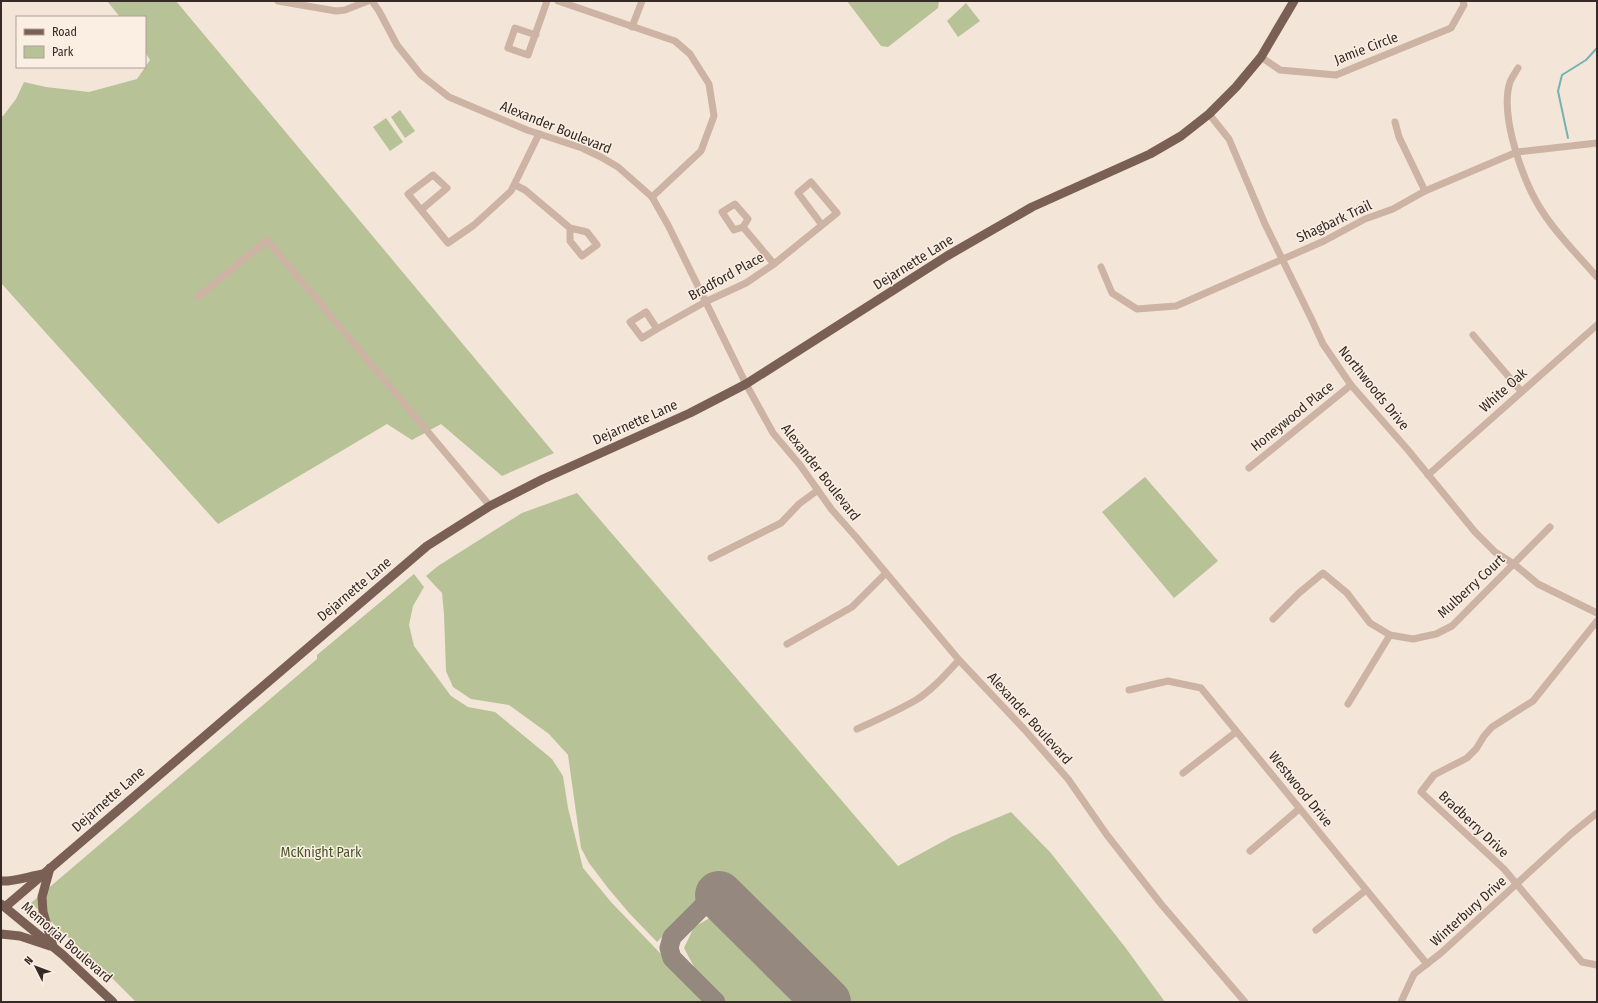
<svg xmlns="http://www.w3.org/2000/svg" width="1598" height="1003" font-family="'Fira Sans Condensed',sans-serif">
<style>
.green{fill:#b7c397}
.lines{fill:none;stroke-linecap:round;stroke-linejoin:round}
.stream{stroke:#74b3b1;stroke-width:2}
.taxiway{stroke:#94887f;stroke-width:19}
.runway{stroke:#94887f;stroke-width:48}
.minor{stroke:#ccb3a3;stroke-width:7}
.major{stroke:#7a5f55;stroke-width:9}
.labels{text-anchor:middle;stroke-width:3;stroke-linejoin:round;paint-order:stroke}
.street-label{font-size:14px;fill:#362a26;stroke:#fbefe4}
.park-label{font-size:14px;fill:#485727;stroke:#fbefe4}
</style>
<rect width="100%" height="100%" fill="#f3e5d8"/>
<g class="green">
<polygon points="107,1 176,1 554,453 502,476 441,424 412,440 387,424 218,524 1,283 1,115 3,116 16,99 24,82 46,87 89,92 137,79 150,60 145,52 145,17 120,17"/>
<polygon points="847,1 939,1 938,8 888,47 881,46"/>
<polygon points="966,3 980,21 958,37 947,21"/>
<polygon points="400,110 415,131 405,138 391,117"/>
<polygon points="386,118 403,142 390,151 373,127"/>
<polygon points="1145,477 1218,561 1174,598 1102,512"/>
<polygon points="577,493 898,866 953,836 1011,812 1050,852 1125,947 1165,1002 849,1002 722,877 657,942 629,913 608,888 589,863 581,848 568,755 549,734 509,705 471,699 453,687 446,671 444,614 442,593 426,576 438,566 522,513"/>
<polygon points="414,574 424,587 413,606 409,625 414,646 451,696 468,707 495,712 552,759 563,776 568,808 583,868 611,902 707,1002 136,1002 110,976 31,903 317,659 317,655"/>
<polygon points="715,915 804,1002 725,1002 700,978 684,948 694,927"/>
</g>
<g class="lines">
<polyline class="stream" points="1568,138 1558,91 1562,75 1586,60 1597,48"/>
<polyline class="taxiway" points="716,1002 672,958 669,948 672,937 704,905 719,895"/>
<polyline class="runway" points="719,895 827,1002"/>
<g class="minor">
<polyline points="278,1 336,11 345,10 368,1"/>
<polyline points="372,1 379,11 397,45 421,75 449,97 527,130 582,148 601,157 618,167 652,197 668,225 746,384 773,433 800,465 832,510 856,537 959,660 1024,729 1068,779 1107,835 1161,904 1245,1002"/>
<polyline points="558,1 675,41 690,54 709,84 714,116 701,151 652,197"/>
<polyline points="632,27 642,1"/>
<polyline points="536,35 515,28 508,48 528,55 547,1"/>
<polyline points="1261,57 1280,70 1336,75 1451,28 1464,5 1463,1"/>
<path d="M1518,68C1515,73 1512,77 1510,82C1499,116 1524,185 1544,214C1559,237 1579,256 1597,277"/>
<polyline points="1209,114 1229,139 1265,224 1311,318 1323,344 1351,385 1408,450 1475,532 1495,552 1514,564 1538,584 1597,613"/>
<polyline points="1395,122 1399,137 1425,191"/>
<polyline points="515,185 525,190 570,228 587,232 597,245 582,256 570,241 570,228"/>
<polyline points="421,210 447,188 433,175 408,194 448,243 474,225 511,191 539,134"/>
<polyline points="743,227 734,230 722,212 735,204 748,219 743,227 774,264"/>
<polyline points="1101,267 1112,293 1137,309 1176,306 1324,241 1365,219 1393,209 1425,191 1517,152 1597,143"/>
<polyline points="198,297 267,240 490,506"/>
<polyline points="657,329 642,338 630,322 646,312 657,329 705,302 746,283 774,264 837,213 811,182 798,193 822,225"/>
<polyline points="1473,335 1521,391"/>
<polyline points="1249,468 1351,385"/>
<polyline points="1428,475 1597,325"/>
<polyline points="711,558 781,523 799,504 818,490"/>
<polyline points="1273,619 1299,593 1323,573 1347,593 1370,623 1390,635 1413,639 1436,634 1452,626 1550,527"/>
<polyline points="1597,621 1533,701 1492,727 1484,736 1476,749 1467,758 1434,775 1421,792 1504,869 1582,962 1597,965"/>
<polyline points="787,644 852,607 886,573"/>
<polyline points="1129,690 1168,681 1201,688 1427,964"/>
<polyline points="1348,704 1390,635"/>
<path d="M857,729C877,720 897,711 916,700C932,690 946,674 959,660"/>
<polyline points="1183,773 1236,732"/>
<polyline points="1250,851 1299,809"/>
<polyline points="1316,930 1366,890"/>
<polyline points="1401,1002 1414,974 1441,953 1571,834 1597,813"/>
</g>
<g class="major">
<polyline points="50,868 42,897 43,912 53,946"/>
<path d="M1,881C13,882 30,876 43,874"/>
<polyline points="1,904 63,955 113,1002"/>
<polyline points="5,907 427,546 490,506 543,479 690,413 746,384 947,256 1032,207 1150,154 1181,136 1209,114 1236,87 1261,57 1294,1"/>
<polyline points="1,934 20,936 50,946"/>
</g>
</g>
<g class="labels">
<g class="street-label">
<text transform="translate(1366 48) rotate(-21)" y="5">Jamie Circle</text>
<text transform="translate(556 127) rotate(22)" y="5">Alexander Boulevard</text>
<text transform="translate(1334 221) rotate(-25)" y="5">Shagbark Trail</text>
<text transform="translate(913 262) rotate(-32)" y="5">Dejarnette Lane</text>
<text transform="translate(726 276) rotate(-29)" y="5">Bradford Place</text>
<text transform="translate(1374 388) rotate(51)" y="5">Northwoods Drive</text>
<text transform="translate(1503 390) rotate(-42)" y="5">White Oak</text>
<text transform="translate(1292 416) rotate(-39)" y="5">Honeywood Place</text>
<text transform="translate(635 422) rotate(-24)" y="5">Dejarnette Lane</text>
<text transform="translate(821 472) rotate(52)" y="5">Alexander Boulevard</text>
<text transform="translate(1471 586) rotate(-43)" y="5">Mulberry Court</text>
<text transform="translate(354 589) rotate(-40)" y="5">Dejarnette Lane</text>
<text transform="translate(1030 718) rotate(48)" y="5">Alexander Boulevard</text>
<text transform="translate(1301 789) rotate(51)" y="5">Westwood Drive</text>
<text transform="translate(108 799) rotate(-41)" y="5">Dejarnette Lane</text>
<text transform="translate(1474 824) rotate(43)" y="5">Bradberry Drive</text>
<text transform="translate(1468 911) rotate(-42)" y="5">Winterbury Drive</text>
<text transform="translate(67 942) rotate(41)" y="5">Memorial Boulevard</text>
</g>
<g class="park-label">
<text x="321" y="857">McKnight Park</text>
</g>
</g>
<rect width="1598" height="1003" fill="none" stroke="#362a26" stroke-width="4"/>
<rect x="16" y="16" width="130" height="52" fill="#fbefe4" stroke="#aca098"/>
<rect x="24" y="29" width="20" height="6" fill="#7a5f55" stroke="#aca098"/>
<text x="52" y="36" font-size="12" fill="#362a26">Road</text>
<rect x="24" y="46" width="20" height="12" fill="#b7c397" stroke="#aca098"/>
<text x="52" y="56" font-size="12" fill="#362a26">Park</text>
<g transform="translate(36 967) rotate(312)" stroke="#fbefe4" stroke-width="3" paint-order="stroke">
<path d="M0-3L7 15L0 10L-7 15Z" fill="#362a26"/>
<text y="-6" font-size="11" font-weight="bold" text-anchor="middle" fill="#362a26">N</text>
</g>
</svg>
